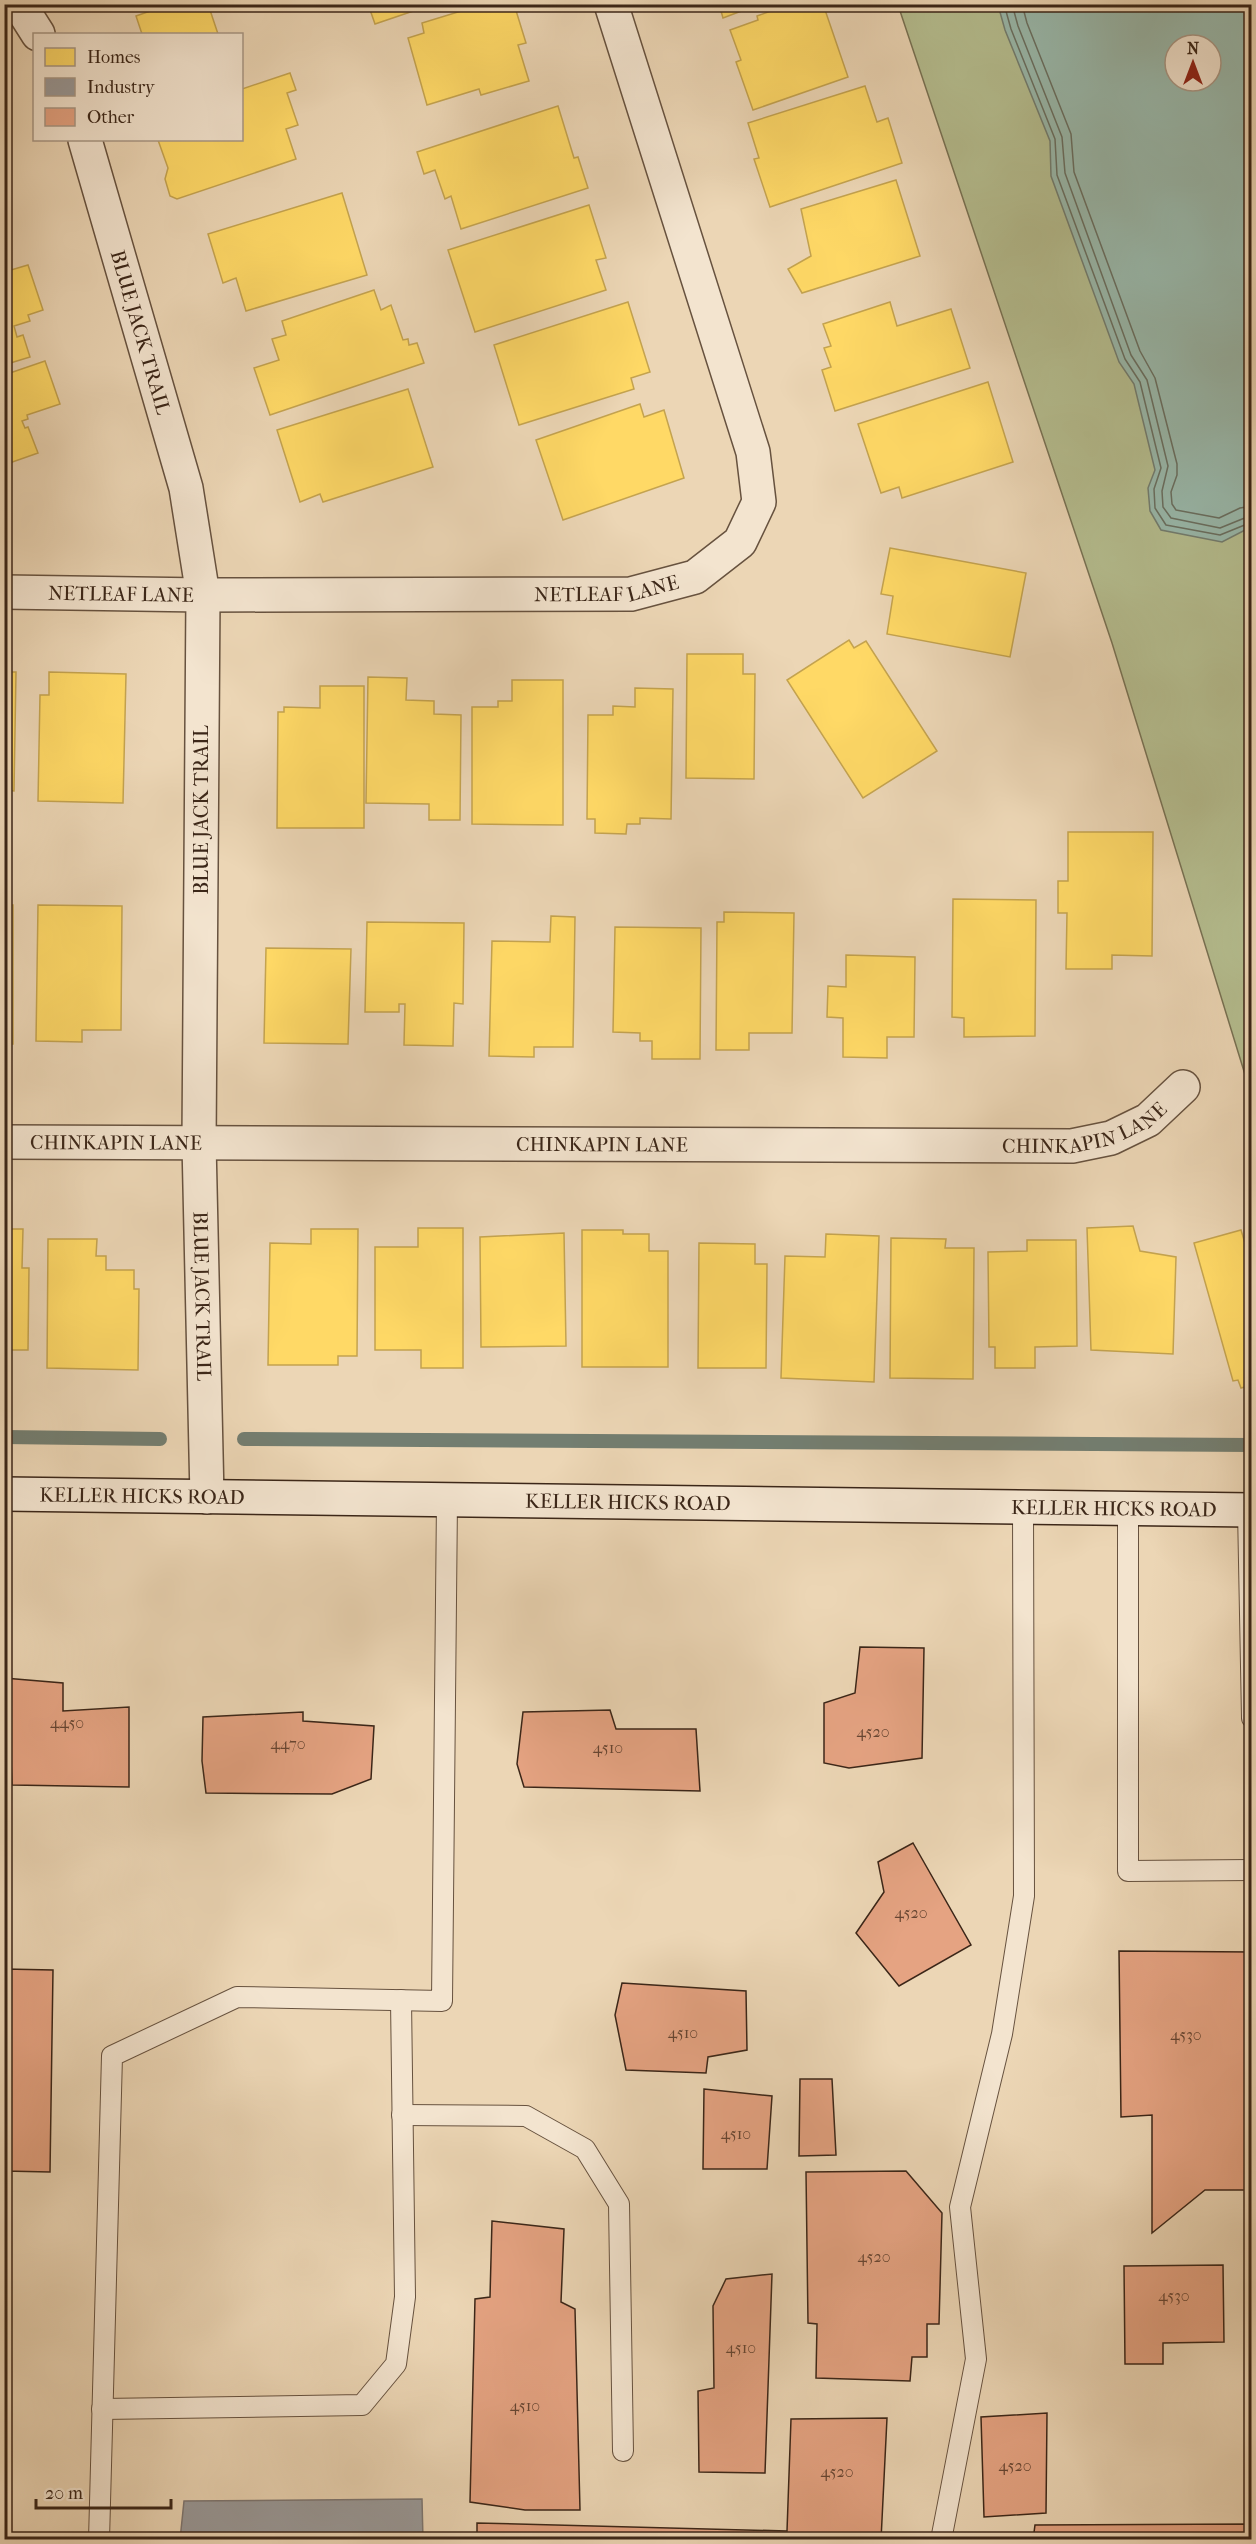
<svg xmlns="http://www.w3.org/2000/svg" width="1256" height="2544" font-family="'IM FELL French Canon',serif">
<style>
.green{fill:#b5be90;stroke:#787254;stroke-width:1.5;fill-rule:evenodd}
.water{fill:#99b9ac;stroke:#737e71;stroke-width:1.5;fill-rule:evenodd}
.homes{fill:#ffd966;stroke:#c4a34f;stroke-width:1.5}
.industry{fill:#999;stroke:#7d7672;stroke-width:1.5}
.lines{fill:none;stroke-linecap:round;stroke-linejoin:round}
.shore{stroke:#6a7062;stroke-width:1.5}
.stream{stroke:#737e71;stroke-width:14}
.building{fill:#e5a382;stroke:#3b2618;stroke-width:1.5}
.lane-casing{stroke:#67523f;stroke-width:22}
.street-casing{stroke:#67523f;stroke-width:36}
.secondary-casing{stroke:#3b2618;stroke-width:36}
.lane{stroke:#f3e4cf;stroke-width:20}
.street{stroke:#f3e4cf;stroke-width:33}
.secondary{stroke:#f3e4cf;stroke-width:33}
.labels{text-anchor:middle;stroke-width:6;stroke-linejoin:round;paint-order:stroke}
.number-label{font-size:16px;fill:#664532}
.street-label{font-size:20px;fill:#3b2618;stroke:#f3e4cf}
</style>
<rect width="100%" height="100%" fill="#ecd6b5"/>
<filter id="stains"><feTurbulence type="fractalNoise" baseFrequency=".00333" numOctaves="4"/><feColorMatrix values="0 0 0 0 .2 0 0 0 0 .09 0 0 0 0 .02 0 0 0 .5 -.17"/></filter>
<radialGradient id="worn" r=".72"><stop offset=".6" stop-color="#630" stop-opacity="0"/><stop offset="1" stop-color="#630" stop-opacity=".3"/></radialGradient>
<path class="green" d="M898,5H1251V1094L1112,643ZM1175,45H1211V81H1175Z"/>
<path class="water" d="M998,5H1251V527L1222,542L1161,530L1150,511L1148,488L1155,470L1134,384L1119,362L1051,176L1050,141L1005,30ZM1175,45H1211V81H1175Z"/>
<g class="homes">
<polygon points="170,4 208,4 218,34 142,34 136,16"/>
<polygon points="368,4 434,4 375,24"/>
<polygon points="484,4 514,4 526,43 518,45 529,81 481,95 479,89 427,105 408,38 424,33 422,23"/>
<polygon points="719,4 760,4 723,18"/>
<polygon points="790,4 823,4 848,77 753,110 736,62 741,60 730,30 758,20 757,16"/>
<polygon points="290,73 296,90 287,93 298,125 286,129 296,159 177,199 170,196 165,179 168,168 158,140 242,140 242,89"/>
<polygon points="865,86 877,122 888,118 902,163 770,207 754,159 759,158 748,123"/>
<polygon points="558,106 574,158 578,157 588,188 461,229 451,196 445,199 435,170 424,174 417,152"/>
<polygon points="896,180 920,256 802,293 788,269 811,256 801,209"/>
<polygon points="342,193 367,275 246,311 236,278 223,283 208,234"/>
<polygon points="589,205 606,258 596,260 606,290 475,332 448,250"/>
<polygon points="28,265 43,310 28,315 30,321 14,326 17,337 23,335 30,357 4,365 4,272"/>
<polygon points="374,290 381,310 391,305 403,340 408,339 409,345 417,343 424,363 270,415 254,368 279,360 272,339 286,335 282,321"/>
<polygon points="628,302 650,372 631,378 634,389 519,425 494,345"/>
<polygon points="890,302 897,326 951,309 970,368 835,411 822,370 831,367 824,348 831,346 823,324"/>
<polygon points="45,361 60,404 27,415 28,419 22,421 25,428 28,427 38,453 4,465 4,375"/>
<polygon points="988,382 1013,462 902,498 899,487 881,493 858,424"/>
<polygon points="408,389 433,467 323,502 320,494 300,502 277,430"/>
<polygon points="640,404 644,417 664,410 684,478 563,520 536,440"/>
<polygon points="890,548 1026,573 1010,657 887,634 893,596 881,594"/>
<polygon points="849,640 854,648 866,641 937,751 863,798 787,680"/>
<polygon points="687,654 743,654 743,674 755,674 754,779 686,778"/>
<polygon points="4,672 16,672 14,791 4,790"/>
<polygon points="49,672 126,674 123,803 38,801 40,695 49,695"/>
<polygon points="368,677 407,678 406,700 434,701 434,714 461,715 460,820 429,820 429,804 366,803"/>
<polygon points="512,680 563,680 563,825 472,824 472,707 498,707 498,701 512,701"/>
<polygon points="320,686 364,686 364,828 277,828 278,712 284,712 284,707 320,708"/>
<polygon points="635,688 673,689 671,819 640,818 640,824 627,824 626,834 595,833 595,819 587,819 588,715 613,715 613,706 635,707"/>
<polygon points="1068,832 1153,832 1152,956 1112,955 1112,969 1066,969 1067,913 1058,913 1058,881 1068,881"/>
<polygon points="953,899 1036,900 1035,1036 964,1037 964,1018 952,1017"/>
<rect x="4" y="905" width="9" height="139"/>
<polygon points="38,905 122,906 121,1030 82,1030 82,1042 36,1041"/>
<polygon points="724,912 794,913 792,1033 749,1033 749,1050 716,1050 717,922 724,922"/>
<polygon points="551,916 575,917 573,1047 534,1047 534,1057 489,1056 492,941 550,942"/>
<polygon points="367,922 464,923 463,1004 454,1003 453,1046 404,1045 405,1004 399,1004 399,1012 365,1012"/>
<polygon points="615,927 701,928 700,1059 652,1059 652,1041 640,1041 640,1033 613,1032"/>
<polygon points="266,948 351,949 348,1044 264,1043"/>
<polygon points="846,955 915,957 914,1037 887,1037 887,1058 843,1057 843,1018 827,1017 828,986 846,987"/>
<polygon points="1133,1226 1140,1251 1176,1257 1173,1354 1091,1350 1087,1228"/>
<polygon points="418,1228 463,1228 463,1368 421,1368 421,1350 375,1350 375,1247 418,1247"/>
<polygon points="4,1229 23,1229 22,1268 29,1268 28,1350 4,1350"/>
<polygon points="311,1229 358,1229 357,1356 338,1356 338,1365 268,1365 270,1243 311,1244"/>
<polygon points="582,1230 623,1230 623,1234 649,1234 649,1251 668,1251 668,1367 582,1367"/>
<polygon points="1241,1230 1248,1253 1252,1252 1252,1385 1241,1388 1238,1380 1233,1381 1194,1243"/>
<polygon points="564,1233 566,1346 481,1347 480,1237"/>
<polygon points="826,1234 879,1236 874,1382 781,1378 785,1256 825,1257"/>
<polygon points="891,1238 946,1239 945,1248 974,1248 973,1379 890,1378"/>
<polygon points="48,1239 97,1239 96,1256 106,1256 106,1270 134,1270 134,1289 139,1289 138,1370 47,1368"/>
<polygon points="1027,1240 1076,1240 1077,1346 1035,1347 1035,1368 995,1368 995,1347 989,1347 988,1252 1027,1251"/>
<polygon points="699,1243 755,1244 755,1264 767,1264 766,1368 698,1368"/>
</g>
<polygon class="industry" points="422,2499 423,2540 180,2540 184,2501"/>
<g class="lines">
<g class="shore">
<polyline points="1004,4 1011,29 1055,139 1057,175 1125,359 1140,382 1161,468 1154,489 1155,508 1166,525 1220,535 1252,522"/>
<polyline points="1012,4 1018,26 1062,137 1065,173 1131,355 1147,380 1168,466 1162,491 1163,507 1171,518 1220,528 1252,515"/>
<polyline points="1022,4 1027,23 1071,134 1074,172 1140,351 1155,378 1177,464 1177,475 1171,492 1172,504 1176,510 1219,518 1240,508 1252,506"/>
</g>
<g class="stream">
<polyline points="4,1437 160,1439"/>
<polyline points="244,1439 1252,1445"/>
</g>
</g>
<g class="building">
<polygon points="860,1647 924,1648 922,1758 849,1768 824,1763 824,1703 855,1693"/>
<polygon points="4,1678 63,1683 63,1711 129,1707 129,1787 12,1785 10,1735 4,1734"/>
<polygon points="610,1710 616,1729 696,1729 700,1791 524,1787 517,1764 523,1712"/>
<polygon points="303,1712 303,1721 374,1726 371,1779 332,1794 206,1793 202,1761 203,1717"/>
<polygon points="913,1843 971,1945 899,1986 856,1933 884,1892 878,1862"/>
<polygon points="1119,1951 1252,1952 1252,2190 1205,2190 1152,2233 1152,2115 1121,2117"/>
<polygon points="4,1969 53,1970 50,2172 4,2171"/>
<polygon points="622,1983 746,1991 747,2050 708,2057 706,2073 626,2070 615,2015"/>
<polygon points="800,2079 832,2079 836,2155 799,2156"/>
<polygon points="704,2089 772,2096 767,2169 703,2169"/>
<polygon points="906,2171 942,2213 939,2324 927,2324 927,2357 912,2357 910,2381 816,2378 817,2324 808,2323 806,2172"/>
<polygon points="492,2221 564,2229 561,2302 575,2309 580,2510 525,2510 470,2502 475,2299 490,2297"/>
<polygon points="1223,2265 1224,2342 1163,2343 1163,2364 1125,2364 1124,2266"/>
<polygon points="772,2274 765,2473 699,2472 698,2391 714,2388 713,2306 726,2279"/>
<polygon points="1047,2413 1046,2513 984,2517 981,2417"/>
<polygon points="887,2418 881,2540 477,2540 477,2523 787,2531 791,2419"/>
<polygon points="1252,2524 1252,2540 1033,2540 1035,2525"/>
</g>
<g class="lines">
<defs>
<g id="lane">
<polyline points="1128,1508 1128,1871 1252,1870"/>
<polyline points="1248,1510 1252,1718"/>
<polyline points="402,2115 526,2116 585,2149 619,2204 623,2451"/>
<polyline points="102,2409 362,2405 396,2364 405,2297 401,2000"/>
<polyline points="99,2540 112,2056 237,1997 442,2001 447,1500"/>
<polyline points="941,2540 976,2359 960,2207 1002,2034 1024,1896 1023,1507"/>
</g>
<g id="street">
<polyline points="19,4 38,34"/>
<path id="s1" d="M85,140L186,488L203,595L199,1143L207,1497"/>
<path id="s2" d="M4,592L203,595L631,594L695,577L740,542L759,502L753,452L611,4"/>
<path id="s3" d="M4,1142L1072,1146L1111,1138L1148,1120L1183,1087"/>
</g>
<g id="secondary">
<path id="s4" d="M4,1494L1252,1510"/>
</g>
</defs>
<use href="#lane" class="lane-casing"/>
<use href="#street" class="street-casing"/>
<use href="#secondary" class="secondary-casing"/>
<use href="#lane" class="lane"/>
<use href="#street" class="street"/>
<use href="#secondary" class="secondary"/>
</g>
<g class="labels">
<g class="number-label">
<text x="67" y="1728">4450</text>
<text x="873" y="1737">4520</text>
<text x="288" y="1749">4470</text>
<text x="608" y="1753">4510</text>
<text x="911" y="1918">4520</text>
<text x="683" y="2038">4510</text>
<text x="1186" y="2040">4530</text>
<text x="736" y="2139">4510</text>
<text x="874" y="2262">4520</text>
<text x="1174" y="2301">4530</text>
<text x="741" y="2353">4510</text>
<text x="525" y="2411">4510</text>
<text x="1015" y="2471">4520</text>
<text x="837" y="2477">4520</text>
</g>
<g class="street-label">
<text dy="7" stroke="none"><textPath href="#s1" startOffset="200">BLUE JACK TRAIL</textPath></text>
<text dy="7" stroke="none"><textPath href="#s2" startOffset="603">NETLEAF LANE</textPath></text>
<text dy="7" stroke="none"><textPath href="#s2" startOffset="117">NETLEAF LANE</textPath></text>
<text transform="translate(201 810) rotate(-90)" y="7">BLUE JACK TRAIL</text>
<text dy="7" stroke="none"><textPath href="#s3" startOffset="1084">CHINKAPIN LANE</textPath></text>
<text dy="7" stroke="none"><textPath href="#s3" startOffset="112">CHINKAPIN LANE</textPath></text>
<text dy="7" stroke="none"><textPath href="#s3" startOffset="598">CHINKAPIN LANE</textPath></text>
<text dy="7" stroke="none"><textPath href="#s1" startOffset="1172">BLUE JACK TRAIL</textPath></text>
<text dy="7" stroke="none"><textPath href="#s4" startOffset="138">KELLER HICKS ROAD</textPath></text>
<text dy="7" stroke="none"><textPath href="#s4" startOffset="624">KELLER HICKS ROAD</textPath></text>
<text dy="7" stroke="none"><textPath href="#s4" startOffset="1110">KELLER HICKS ROAD</textPath></text>
</g>
</g>
<rect width="1256" height="2544" fill="none" stroke="#ecd6b5" stroke-width="24"/>
<rect x="6" y="6" width="1244" height="2532" fill="none" stroke="#3b2618" stroke-width="3"/>
<rect x="12" y="12" width="1232" height="2520" fill="none" stroke="#3b2618" stroke-width="1.5"/>
<rect x="33" y="33" width="210" height="108" fill="#f3e4cf" stroke="#a99886" stroke-width="1.5"/>
<rect x="45" y="48" width="30" height="18" fill="#ffd966" stroke="#a99886" stroke-width="1.5"/>
<text x="87" y="63" font-size="18" fill="#3b2618">Homes</text>
<rect x="45" y="78" width="30" height="18" fill="#999999" stroke="#a99886" stroke-width="1.5"/>
<text x="87" y="93" font-size="18" fill="#3b2618">Industry</text>
<rect x="45" y="108" width="30" height="18" fill="#e5a382" stroke="#a99886" stroke-width="1.5"/>
<text x="87" y="123" font-size="18" fill="#3b2618">Other</text>
<g transform="translate(1193 63)"><circle r="28" fill="#f3e4cf" stroke="#a99886" stroke-width="1.5"/>
<path d="M0-4.5L10 22L0 15L-10 22Z" fill="#8f2418"/>
<text y="-9" font-size="16" font-weight="bold" text-anchor="middle" fill="#3b2618">N</text>
</g>
<path d="M36 2499v9h135v-9" fill="none" stroke="#3b2618" stroke-width="3"/>
<text x="45" y="2499" font-size="18" fill="#3b2618" stroke="#f3e4cf" stroke-width="4.5" paint-order="stroke">20 m</text>
<rect width="100%" height="100%" filter="url(#stains)"/>
<rect width="100%" height="100%" fill="url(#worn)"/>
</svg>
